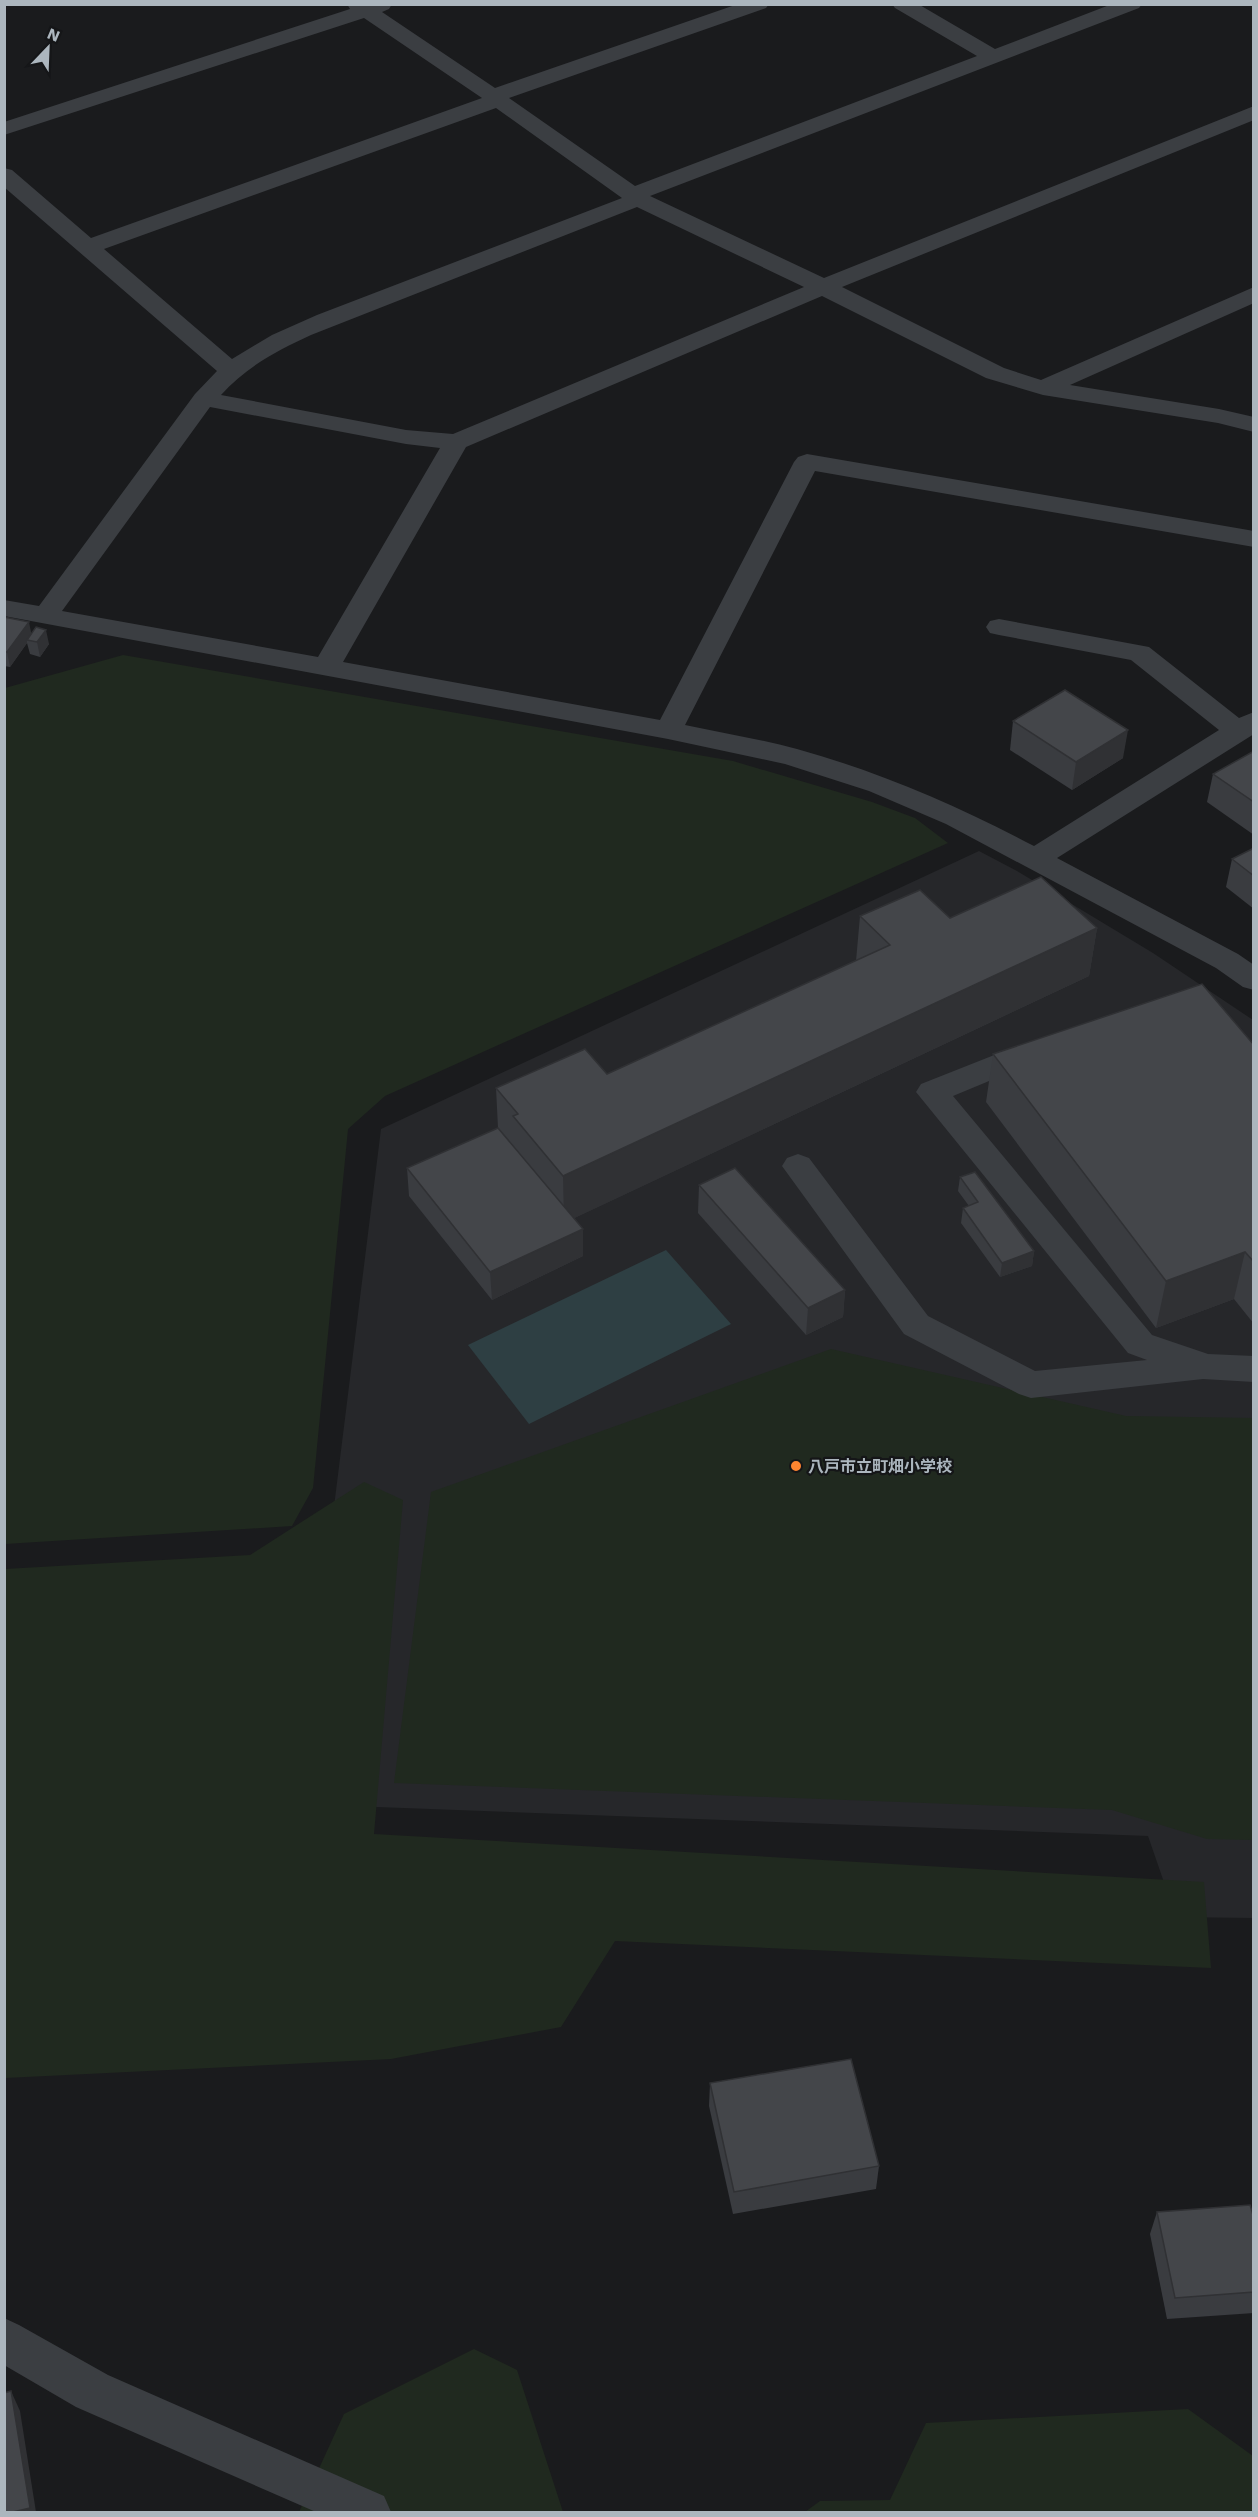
<svg xmlns="http://www.w3.org/2000/svg" width="1258" height="2517" font-family="'Work Sans','Noto Sans JP',sans-serif">
<style>
.built{fill:#26272a}
.green{fill:#20291f}
.water{fill:#2e3f43}
.lines{fill:none;stroke-linecap:round;stroke-linejoin:round}
.lane{fill:#3b3e42;fill-rule:evenodd}
.street{fill:#3b3e42;fill-rule:evenodd}
.wall{fill:#3a3c40}
.shaded-wall{fill:#303134}
.building{fill:#44464a;stroke:#303134;stroke-width:1.5}
.poi-dot{fill:#ff8530;stroke:#151618;stroke-width:2}
.labels{text-anchor:middle;stroke-width:4.5;stroke-linejoin:round;paint-order:stroke}
.poi-label{font-size:16px;font-weight:bold;fill:#acb6be;stroke:#151618;text-anchor:start}
</style>
<rect width="100%" height="100%" fill="#1a1b1d"/>
<polygon class="built" points="979,851 1017,871 1153,953 1253,1020 1253,1918 1176,1917 1148,1836 297,1804 381,1129"/>
<g class="green">
<polygon points="123,655 733,761 872,802 915,818 948,843 385,1096 348,1129 313,1488 292,1526 5,1544 5,688"/>
<polygon points="831,1349 1126,1416 1253,1418 1253,1840 1207,1839 1112,1810 394,1783 431,1492"/>
<polygon points="364,1482 403,1500 374,1834 1204,1882 1211,1968 615,1941 561,2027 391,2059 5,2078 5,1569 250,1555"/>
<polygon points="474,2349 517,2370 563,2512 299,2512 344,2414"/>
<polygon points="1188,2409 1253,2456 1253,2512 805,2512 820,2501 890,2500 926,2423"/>
</g>
<polygon class="water" points="666,1250 731,1324 529,1424 468,1345"/>
<g class="lines">
<polygon class="lane" points="1012,1048 1023,1051 1028,1059 1023,1067 953,1096 1152,1335 1208,1354 1254,1356 1254,1382 1203,1379 1031,1398 1019,1394 904,1334 782,1166 787,1158 798,1154 809,1158 928,1316 1035,1371 1147,1360 1128,1353 916,1092 921,1084"/>
<g class="street">
<path d="M347,4H392L389,9L382,12L495,88L738,4H769L766,8L509,98L635,186L977,56L895,8L892,4H918L995,49L1112,4H1142L1139,8L650,196L824,278L1254,106V120L842,287L1004,368L1041,380L1254,287V303L1070,385L1219,409L1254,417V432L1218,423L1043,395L986,378L822,296L466,447L343,662L660,720L794,462L798,457L807,454L1254,531V547L815,471L685,725C722,733 760,739 797,749C880,772 958,806 1034,846L1219,730L1131,660L999,635L990,633L986,627L990,621L999,619L1149,647L1239,718L1254,712V734L1057,858L1238,954L1254,965V990L1243,987L1216,968L946,824L869,791L785,764L668,739L4,616V600L39,606L195,394L217,371L4,187V168L12,170L91,238L482,98L364,18L4,135V122L350,9ZM496,108L622,198L317,315L272,335L232,359L104,249ZM637,207L804,287L453,434L406,430L221,395C246,367 278,350 311,335ZM210,407L406,444L440,448L318,657L62,611Z"/>
<polygon points="4,2318 19,2325 108,2375 384,2496 391,2512 316,2512 76,2407 4,2365"/>
</g>
</g>
<g class="wall">
<polygon points="4,617 49,644 40,657 30,654 27,643 10,667 4,666"/>
<polygon points="1013,721 1123,758 1072,790 1010,750"/>
<polygon points="1254,751 1254,835 1207,802 1213,774"/>
<polygon points="1254,848 1254,909 1226,887 1232,859"/>
<polygon points="860,916 950,918 1097,928 1089,976 574,1218 583,1229 583,1256 492,1300 409,1196 407,1168 498,1128 496,1088 607,1074 856,961"/>
<polygon points="1254,1045 1254,1324 1234,1299 1156,1328 986,1102 993,1054"/>
<polygon points="960,1177 1034,1251 1032,1266 1000,1277 961,1223 963,1208 969,1206 958,1191"/>
<polygon points="699,1185 845,1290 843,1317 806,1335 698,1213"/>
<polygon points="710,2083 879,2166 876,2189 733,2214 709,2106"/>
<polygon points="1157,2212 1254,2218 1254,2313 1167,2319 1150,2234"/>
</g>
<g class="shaded-wall">
<polygon points="29,622 32,637 27,640 27,643 10,667 7,652"/>
<polygon points="46,630 49,644 40,657 37,642"/>
<polygon points="1128,730 1123,758 1072,790 1076,762"/>
<polygon points="1097,928 1089,976 564,1223 563,1176"/>
<polygon points="583,1229 583,1256 492,1300 490,1272"/>
<polygon points="1034,1251 1032,1266 1000,1277 1002,1263"/>
<polygon points="1245,1252 1234,1299 1156,1328 1166,1281"/>
<polygon points="845,1290 843,1317 806,1335 808,1308"/>
<polygon points="11,2391 20,2411 36,2512 13,2512"/>
</g>
<g class="building">
<polygon points="4,617 29,622 7,652 4,652"/>
<polygon points="36,627 46,630 37,642 27,640"/>
<polygon points="1065,690 1128,730 1076,762 1013,721"/>
<polygon points="1254,751 1254,802 1213,774"/>
<polygon points="1254,848 1254,876 1232,859"/>
<polygon points="1041,877 1097,928 563,1176 513,1116 518,1114 496,1088 585,1049 607,1074 890,945 860,916 920,890 950,918"/>
<polygon points="1202,984 1254,1045 1254,1262 1245,1252 1166,1281 993,1054"/>
<polygon points="498,1128 583,1229 490,1272 407,1168"/>
<polygon points="735,1168 845,1290 808,1308 699,1185"/>
<polygon points="975,1172 1034,1251 1002,1263 963,1208 978,1202 960,1177"/>
<polygon points="851,2059 879,2166 734,2192 710,2083"/>
<polygon points="1250,2205 1254,2218 1254,2292 1175,2298 1157,2212"/>
<polygon points="11,2391 30,2508 13,2512 4,2512 4,2393"/>
</g>
<circle class="poi-dot" cx="796" cy="1466" r="6"/>
<g class="labels">
<g class="poi-label">
<text x="808" y="1472">八戸市立町畑小学校</text>
</g>
</g>
<rect width="1258" height="2517" fill="none" stroke="#acb6be" stroke-width="12"/>
<g transform="translate(48 48) rotate(23)" stroke="#151618" stroke-width="4.5" paint-order="stroke">
<path d="M0-4.5L10 22L0 15L-10 22Z" fill="#acb6be"/>
<text y="-9" font-size="16" font-weight="bold" text-anchor="middle" fill="#acb6be">N</text>
</g>
</svg>
